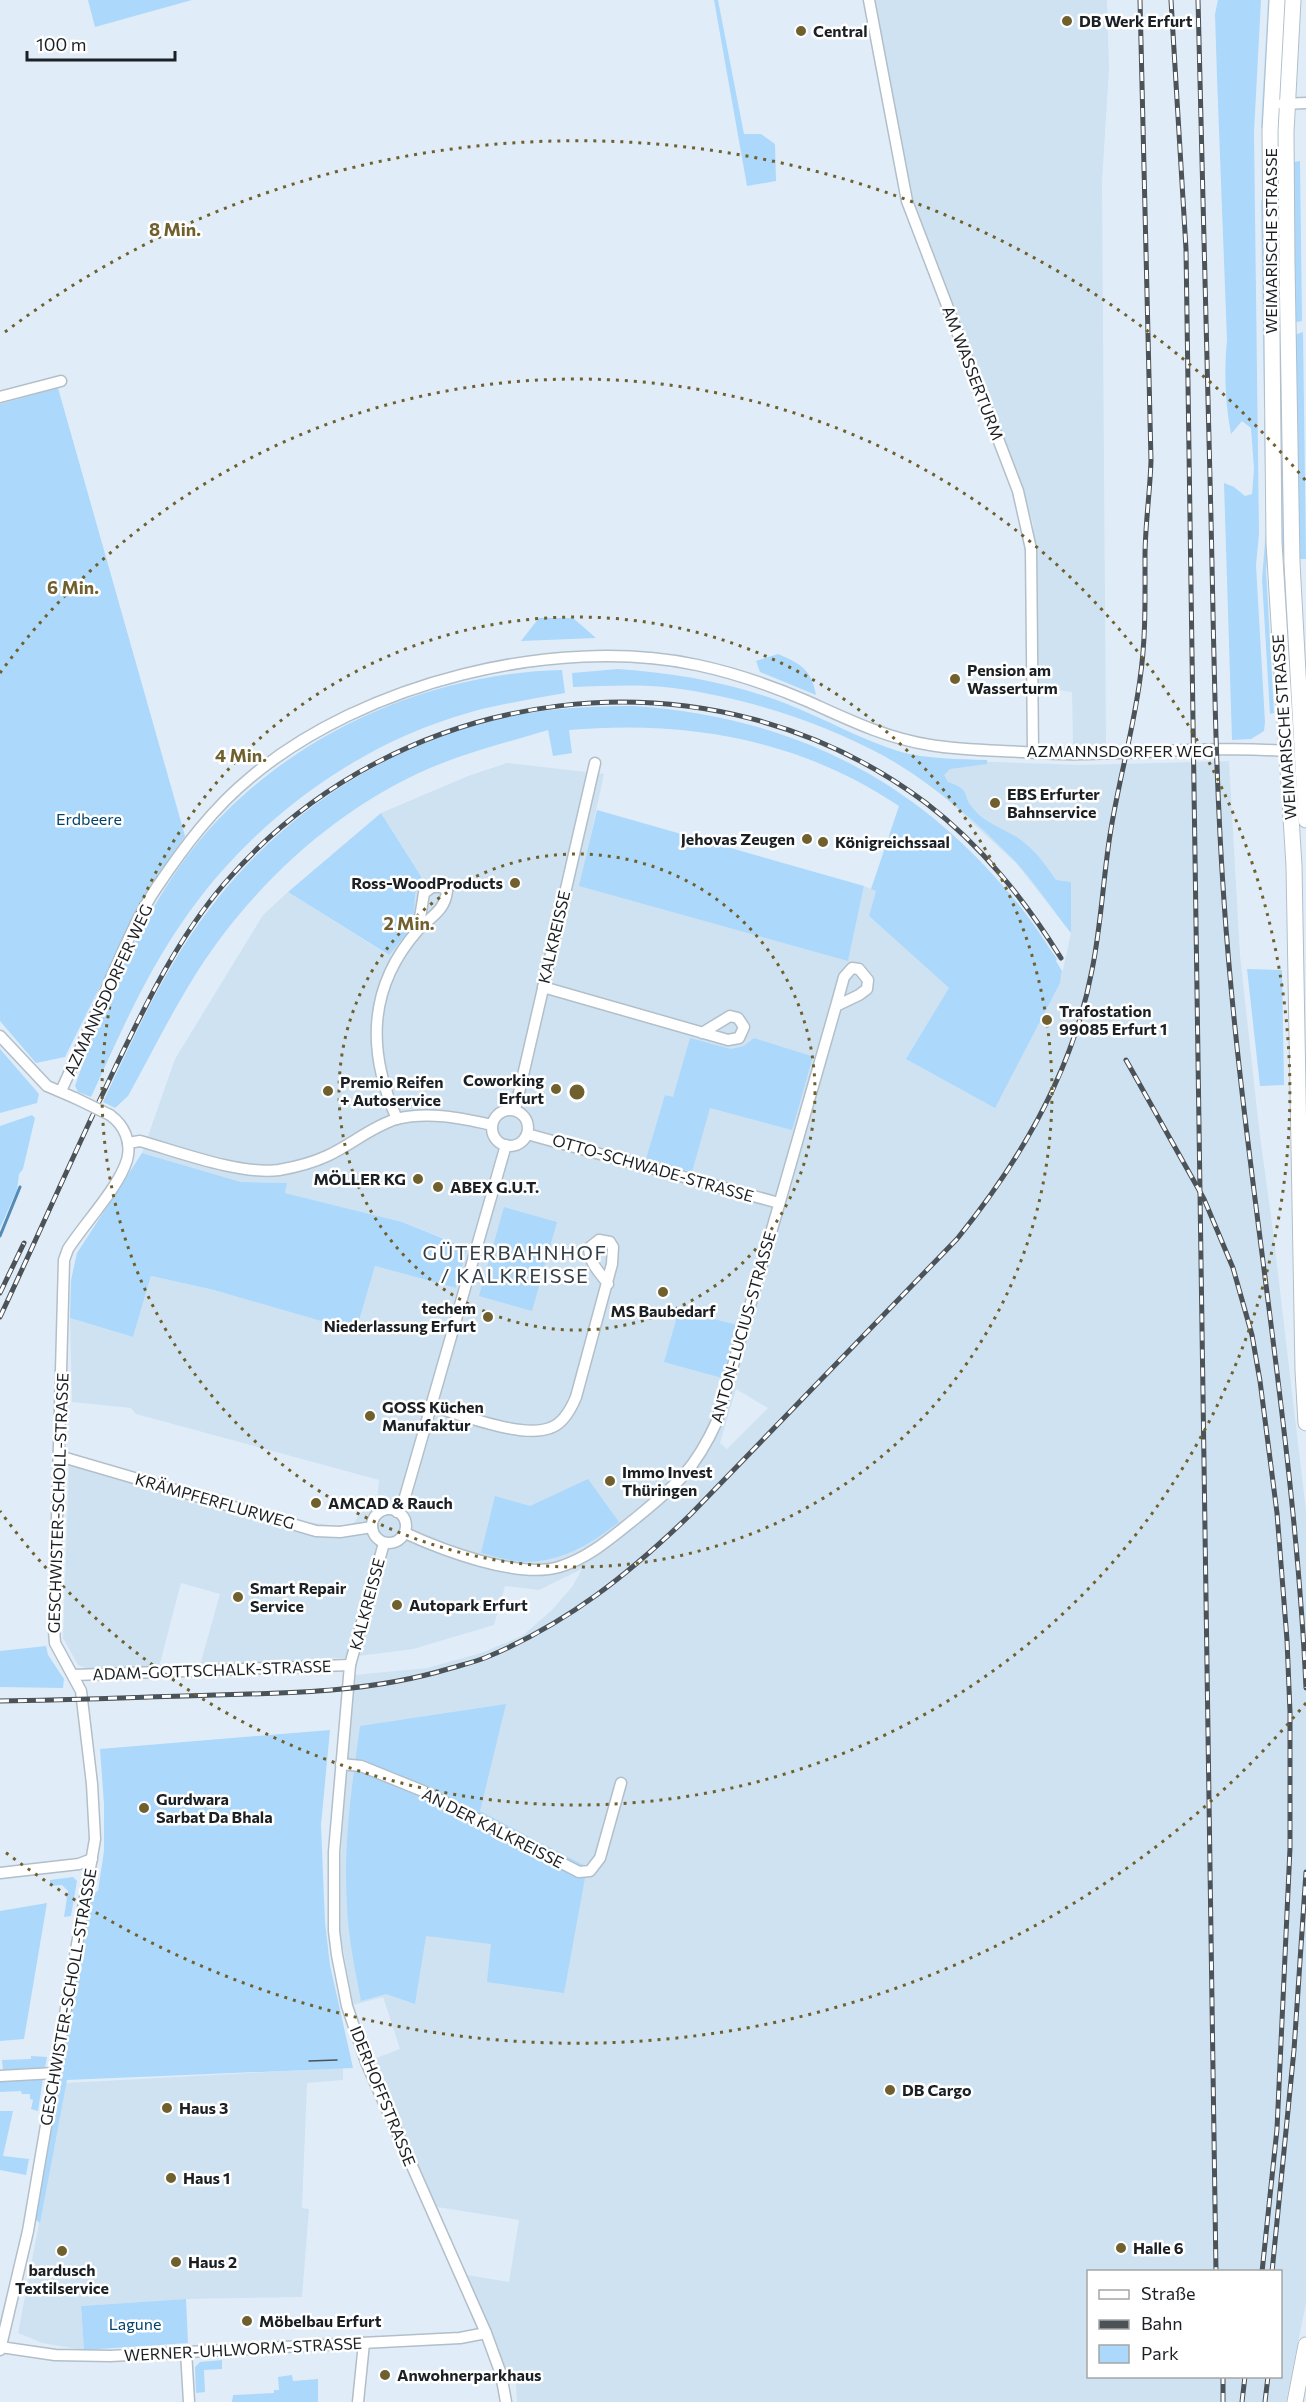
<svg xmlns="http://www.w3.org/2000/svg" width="1306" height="2402" font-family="Commissioner,sans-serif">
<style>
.built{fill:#cfe2f2;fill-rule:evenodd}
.green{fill:#acd8fb}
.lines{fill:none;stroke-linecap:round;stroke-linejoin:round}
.stream{stroke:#528bb7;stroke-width:3}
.minor-casing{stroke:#b2bfc9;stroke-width:13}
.secondary-casing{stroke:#b2bfc9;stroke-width:17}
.minor{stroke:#fff;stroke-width:10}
.secondary{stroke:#fff;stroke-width:15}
.tram{stroke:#4b5258;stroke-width:1.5}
.rail-casing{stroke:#4b5258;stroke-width:5}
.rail{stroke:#fff;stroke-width:3;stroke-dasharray:9;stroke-linecap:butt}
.minor-bridge-casing{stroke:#b2bfc9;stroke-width:13;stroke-linecap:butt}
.minor-bridge{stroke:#fff;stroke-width:10}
.ring{fill:none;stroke:#6f602e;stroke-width:3;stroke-dasharray:3 6}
.poi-dot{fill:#6f602e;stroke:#fff;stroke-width:2}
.labels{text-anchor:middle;stroke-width:5;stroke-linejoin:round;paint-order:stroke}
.poi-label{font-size:16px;font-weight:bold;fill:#1b2024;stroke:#fff;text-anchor:start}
.street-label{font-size:16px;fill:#1b2024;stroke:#fff}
.park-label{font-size:16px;fill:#01436a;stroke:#fff}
.quarter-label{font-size:20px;letter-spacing:1.5px;fill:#343e47;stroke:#fff}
.centre{fill:#6f602e;stroke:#fff;stroke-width:3}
.ring-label{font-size:18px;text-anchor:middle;font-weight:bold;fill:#6f602e;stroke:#fff;stroke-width:5;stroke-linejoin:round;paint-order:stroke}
</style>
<rect width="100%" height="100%" fill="#e0edf8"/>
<g class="built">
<polygon points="874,0 1107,0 1109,69 1102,182 1106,745 1073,744 1072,692 1037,687 1036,567 1033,524 1021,484 914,203"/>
<path d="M941,760L1082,765L1229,761L1240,955L1259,1128L1273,1231L1306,1511V2303L1286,2402H517L516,2385L506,2369L467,2275L509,2282L519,2220L437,2207L371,2060L400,2049L383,1997L353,2005L340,1931L342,1806L355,1675L427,1668L481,1653L522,1636L551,1611L572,1587L582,1569L539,1590L505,1586L494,1625L413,1649L343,1658L200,1665L220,1594L181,1583L159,1667L91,1670L78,1665L63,1638L69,1465L297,1532L301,1521L336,1526L353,1524L363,1510L377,1500L379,1480L136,1414L131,1408L72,1402L70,1318L133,1337L151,1276L214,1290L356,1330L375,1266L456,1288L467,1247L402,1222L285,1193L287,1183L241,1182L142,1153L175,1059L263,915L288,892L388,955L414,925L415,894L422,878L381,813L468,776L507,763L604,774L580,886L848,960L864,886L876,891L869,916L949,988L1060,983L1071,933L1016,863L940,793ZM736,1389L768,1408L727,1449L720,1443ZM1088,2272H1280V2376H1088Z"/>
<polygon points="343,2068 343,2080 307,2083 302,2208 309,2209 302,2297 186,2299 81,2306 84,2350 42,2343 18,2333 66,2083"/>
</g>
<g class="green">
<polygon points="88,0 192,0 95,27"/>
<polygon points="714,0 718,0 744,134 761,134 775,144 776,181 747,186"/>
<path d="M1218,0H1261L1254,132L1259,534L1256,565L1265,722L1264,731L1251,739L1232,740L1224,483L1234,487L1245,496L1252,494L1254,469L1251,428L1242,421L1231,434C1225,402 1224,372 1227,340L1217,77L1215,14Z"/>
<polygon points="1268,0 1271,0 1264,128 1261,128"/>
<polygon points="1275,134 1281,134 1293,714 1285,564 1281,544"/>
<polygon points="1300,161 1302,321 1297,322 1294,319 1292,165 1294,162"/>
<polygon points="1261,198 1265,215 1268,409 1264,409"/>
<polygon points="1303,332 1306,559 1297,559 1294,335"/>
<polygon points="58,388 185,836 149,888 65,1057 36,1063 0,1021 0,404"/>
<polygon points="1264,419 1268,419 1269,543 1266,570 1274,713 1270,714 1262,579 1266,530"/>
<polygon points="539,618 573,618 596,638 521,641"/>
<path d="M778,654C801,664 811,669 816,695L760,672L756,661Z"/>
<path d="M618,669C676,673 733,683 787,704C826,719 861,740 901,752C926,759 960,759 987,760V764L950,769L944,775L948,782C972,790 961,794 972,807C986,826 1009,829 1026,844C1038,854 1047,867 1056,880L1071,882V933C1052,909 1035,883 1015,861C976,821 932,783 884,756C822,722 743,697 673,688C639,684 606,686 573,687L572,673Z"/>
<path d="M562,670L565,693C533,699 499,704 468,713C353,745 247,826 181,924C144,978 118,1038 91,1097L78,1092L75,1086C101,1010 143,912 192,850C278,740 422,673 562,670Z"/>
<path d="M633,706C786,716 910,775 1009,893C1027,913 1042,937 1057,959L1056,961L1062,971L1060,983L995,1108L906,1059L949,988L869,916L876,891L871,889L899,806C799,739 687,720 569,730L572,753L553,756L548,730C508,742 468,752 430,768C337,808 254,884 199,969C173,1010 151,1054 128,1096L115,1108L103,1102C134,1037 164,969 208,911C288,803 416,725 551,710C578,707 605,706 633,706Z"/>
<polygon points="597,810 864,886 848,961 579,886"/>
<polygon points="381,813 422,878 415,894 414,925 389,955 288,892"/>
<polygon points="1247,969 1282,970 1284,1085 1260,1086"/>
<polygon points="690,1038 731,1049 744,1046 754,1038 811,1056 812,1060 792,1130 710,1108 692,1172 646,1159 665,1095 673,1097"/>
<polygon points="0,1049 39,1094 37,1103 0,1113"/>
<polygon points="32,1115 35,1118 23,1169 19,1174 17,1190 0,1228 0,1126"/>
<polygon points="142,1153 241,1182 287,1183 285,1193 402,1222 467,1248 456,1288 375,1266 356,1331 214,1290 151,1276 133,1337 70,1318 71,1280 77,1253"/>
<polygon points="504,1207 557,1222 532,1311 479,1296"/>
<polygon points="679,1310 737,1325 722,1378 664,1362"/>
<path d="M588,1479L619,1522C589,1545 562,1562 522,1562C509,1561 494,1556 481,1553L495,1496L530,1506Z"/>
<polygon points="46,1646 48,1655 64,1679 63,1688 0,1687 0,1651"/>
<path d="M506,1704L480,1811L587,1867L564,1993L487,1982L491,1944L426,1936L415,2004L386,1994L361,2001C355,1969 348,1937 347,1905C343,1845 352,1785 360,1726Z"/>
<polygon points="330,1730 321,1825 325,1922 330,1965 353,2068 67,2080 40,2223 35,2219 92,1894 98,1891 104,1851 104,1804 100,1749"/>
<polygon points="73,1877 77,1881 71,1916 64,1917 68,1891 62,1885 50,1886 50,1880"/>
<polygon points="47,1903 24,2039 0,2041 0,1911"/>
<polygon points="31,2056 47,2057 45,2069 3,2070 2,2060 31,2059"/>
<polygon points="43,2078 38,2111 31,2109 33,2100 30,2099 30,2094 22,2094 21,2091 0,2092 0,2080"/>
<polygon points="0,2111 13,2111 3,2156 29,2159 26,2175 0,2170"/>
<polygon points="186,2299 188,2343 84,2350 81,2306"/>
<polygon points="222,2360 222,2369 204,2370 205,2392 196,2393 195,2367 200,2362"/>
<polygon points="292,2375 293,2381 318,2379 318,2402 232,2402 233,2395 274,2393 274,2390 279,2390 278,2377"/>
</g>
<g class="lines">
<polyline class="stream" points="0,1236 20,1187"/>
<defs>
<g id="minor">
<polyline points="869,0 907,201 1018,491 1031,549 1033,752"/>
<polyline points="1282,104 1306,103"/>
<polyline points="0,397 61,381"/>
<polyline points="543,987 728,1040 739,1038 744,1027 738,1018 730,1016 702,1033"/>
<polyline points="0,1036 47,1086 75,1098"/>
<path d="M61,1091C78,1054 95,1016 111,978C125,947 138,915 157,887C184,847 213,808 251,777C363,683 554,635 697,665C735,673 772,686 807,701C847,719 885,738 930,745C954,749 978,750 1002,751C1029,752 1056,755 1082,754C1150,753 1218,746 1286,751"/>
<circle cx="510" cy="1128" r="18"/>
<polyline points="515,1110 595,763"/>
<path d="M397,1119C367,1052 367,988 418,930C430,917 445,911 447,891L442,887H432L424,893L418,930"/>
<polyline points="527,1134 779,1203"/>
<path d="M128,1143L140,1141C179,1152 240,1175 279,1170C296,1167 312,1163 327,1156C351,1145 371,1127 396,1119C428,1111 461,1118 492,1125"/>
<path d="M431,1406C461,1414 521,1439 550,1428C563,1424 571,1409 576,1397L612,1264L613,1247L610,1242L599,1240L589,1248C590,1265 599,1271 608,1284"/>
<polyline points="59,1456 316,1531 340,1532 372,1527"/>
<circle cx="389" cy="1526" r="17"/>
<polyline points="397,1512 405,1497 506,1145"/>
<path d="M405,1533C442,1550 518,1579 559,1567C589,1558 612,1537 636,1518C676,1485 695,1470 717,1421L836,1006L859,995L867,989L868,980L859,969L852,968L844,977L836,1006"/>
<polyline points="384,1543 350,1665 334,1852 334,1931 337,1955 347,2006 366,2062 486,2333 501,2374 506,2402"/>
<polyline points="74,1675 350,1665"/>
<polyline points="341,1764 361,1766 423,1791 579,1872 590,1871 600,1858 621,1783"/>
<polyline points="0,1873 79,1864 92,1859"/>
<polyline points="0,2076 55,2073"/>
<polyline points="0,2347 55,2355 110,2356 460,2338 486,2333"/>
<path d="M0,2350L28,2231L95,1839L92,1784L81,1691L55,1643L54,1630L64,1260L68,1249C84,1224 119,1187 127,1160C132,1142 124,1125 110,1115"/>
<polyline points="186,2351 189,2402"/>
<polyline points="358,2402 364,2343"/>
</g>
<g id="secondary">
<polyline points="1277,0 1270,132 1274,543 1294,866 1303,1370 1306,1423"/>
<polyline points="1293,0 1286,132 1287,264 1292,563 1306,820"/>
<polyline points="1295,2402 1306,2345"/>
</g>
</defs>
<use href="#minor" class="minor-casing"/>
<use href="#secondary" class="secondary-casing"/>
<use href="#minor" class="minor"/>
<use href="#secondary" class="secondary"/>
<polyline class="tram" points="309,2061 337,2060"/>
<defs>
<g id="rail">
<polyline points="1171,0 1186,249 1216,2272"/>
<path d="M1198,0C1202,173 1207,346 1211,519C1214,646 1215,774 1224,901C1242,1165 1294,1424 1306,1688"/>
<polyline points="1126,1060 1204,1199 1233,1268 1252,1335 1260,1381 1277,1513 1287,1640 1290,1712 1290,1848 1277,2129 1262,2272"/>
<polyline points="0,1293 24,1243"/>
<path d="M0,1317C39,1234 75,1151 115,1068C146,1004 177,939 224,884C399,680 709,640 926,803C982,846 1024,899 1061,958"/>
<path d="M0,1701C71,1700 143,1697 214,1695C294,1693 371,1692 448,1669C461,1665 475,1662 487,1657C568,1623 629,1574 691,1514L957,1239C1021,1160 1073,1071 1092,970C1101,926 1103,880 1110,835C1118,783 1133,732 1140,679C1146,638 1145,598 1145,557C1145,525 1150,493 1151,461L1140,0"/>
<polyline points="1272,2272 1294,2050 1306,1872"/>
<polyline points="1223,2402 1223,2376"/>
<polyline points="1242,2402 1245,2376"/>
<polyline points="1265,2402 1268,2376"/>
</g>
</defs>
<use href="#rail" class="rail-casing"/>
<use href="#rail" class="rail"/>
<defs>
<polyline id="minor-bridge" points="75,1098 110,1115"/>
</defs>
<use href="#minor-bridge" class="minor-bridge-casing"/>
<use href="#minor-bridge" class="minor-bridge"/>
</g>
<g class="ring">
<circle cx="577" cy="1092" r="238"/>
<circle cx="577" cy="1092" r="475"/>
<path d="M0 673A713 713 0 1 1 0 1511"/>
<path d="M1306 1703A951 951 0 0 1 5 1852M5 332A951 951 0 0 1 1306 481"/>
</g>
<g class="poi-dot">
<circle cx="1067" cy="21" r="6"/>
<circle cx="801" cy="31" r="6"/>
<circle cx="955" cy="679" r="6"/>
<circle cx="995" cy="803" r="6"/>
<circle cx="807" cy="839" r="6"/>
<circle cx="823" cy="842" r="6"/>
<circle cx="515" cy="883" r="6"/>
<circle cx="1047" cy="1020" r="6"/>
<circle cx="556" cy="1089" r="6"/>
<circle cx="328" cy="1091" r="6"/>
<circle cx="418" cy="1179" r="6"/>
<circle cx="438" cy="1187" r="6"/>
<circle cx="663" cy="1292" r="6"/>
<circle cx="488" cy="1317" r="6"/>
<circle cx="370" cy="1416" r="6"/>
<circle cx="610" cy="1481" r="6"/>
<circle cx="316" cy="1503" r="6"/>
<circle cx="238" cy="1597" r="6"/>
<circle cx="397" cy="1605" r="6"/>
<circle cx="144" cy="1808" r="6"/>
<circle cx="890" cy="2090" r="6"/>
<circle cx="167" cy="2108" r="6"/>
<circle cx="171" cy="2178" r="6"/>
<circle cx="1121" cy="2248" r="6"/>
<circle cx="62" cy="2251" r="6"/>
<circle cx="176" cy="2262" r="6"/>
<circle cx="247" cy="2321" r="6"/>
<circle cx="385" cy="2375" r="6"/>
</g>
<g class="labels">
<g class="poi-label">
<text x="1079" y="27">DB Werk Erfurt</text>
<text x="813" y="37">Central</text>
<text x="967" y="676">Pension am<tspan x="967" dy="18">Wasserturm</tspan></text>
<text x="1007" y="800">EBS Erfurter<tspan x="1007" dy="18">Bahnservice</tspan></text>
<text x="795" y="845" text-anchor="end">Jehovas Zeugen</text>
<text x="835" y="848">Königreichssaal</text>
<text x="503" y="889" text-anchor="end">Ross-WoodProducts</text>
<text x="1059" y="1017">Trafostation<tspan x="1059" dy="18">99085 Erfurt 1</tspan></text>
<text x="544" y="1086" text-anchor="end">Coworking<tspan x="544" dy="18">Erfurt</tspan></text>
<text x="340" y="1088">Premio Reifen<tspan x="340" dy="18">+ Autoservice</tspan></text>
<text x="406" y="1185" text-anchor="end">MÖLLER KG</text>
<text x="450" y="1193">ABEX G.U.T.</text>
<text x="476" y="1314" text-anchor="end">techem<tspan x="476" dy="18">Niederlassung Erfurt</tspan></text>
<text x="663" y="1317" text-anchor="middle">MS Baubedarf</text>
<text x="382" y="1413">GOSS Küchen<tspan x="382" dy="18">Manufaktur</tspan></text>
<text x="622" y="1478">Immo Invest<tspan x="622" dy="18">Thüringen</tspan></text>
<text x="328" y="1509">AMCAD &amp; Rauch</text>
<text x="250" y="1594">Smart Repair<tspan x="250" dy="18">Service</tspan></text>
<text x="409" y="1611">Autopark Erfurt</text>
<text x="156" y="1805">Gurdwara<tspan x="156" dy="18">Sarbat Da Bhala</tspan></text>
<text x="902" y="2096">DB Cargo</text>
<text x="179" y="2114">Haus 3</text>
<text x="183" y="2184">Haus 1</text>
<text x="1133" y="2254">Halle 6</text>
<text x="188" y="2268">Haus 2</text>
<text x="62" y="2276" text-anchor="middle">bardusch<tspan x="62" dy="18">Textilservice</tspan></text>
<text x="259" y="2327">Möbelbau Erfurt</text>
<text x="397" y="2381">Anwohnerparkhaus</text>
</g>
<g class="street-label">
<text transform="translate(1271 241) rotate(-90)" y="6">WEIMARISCHE STRASSE</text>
<text transform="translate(973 373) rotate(69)" y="6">AM WASSERTURM</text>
<text transform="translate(1284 727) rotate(-94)" y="6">WEIMARISCHE STRASSE</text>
<text x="1120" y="757">AZMANNSDORFER WEG</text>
<text transform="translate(554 937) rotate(-77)" y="6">KALKREISSE</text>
<text transform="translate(108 990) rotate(-65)" y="6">AZMANNSDORFER WEG</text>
<text transform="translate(653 1168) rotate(16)" y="6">OTTO-SCHWADE-STRASSE</text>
<text transform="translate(743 1327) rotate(-74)" y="6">ANTON-LUCIUS-STRASSE</text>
<text transform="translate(215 1501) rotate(16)" y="6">KRÄMPFERFLURWEG</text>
<text transform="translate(58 1503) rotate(-88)" y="6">GESCHWISTER-SCHOLL-STRASSE</text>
<text transform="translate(367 1604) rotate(-75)" y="6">KALKREISSE</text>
<text transform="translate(212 1670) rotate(-2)" y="6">ADAM-GOTTSCHALK-STRASSE</text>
<text transform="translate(493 1828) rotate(27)" y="6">AN DER KALKREISSE</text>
<text transform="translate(68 1997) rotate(-80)" y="6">GESCHWISTER-SCHOLL-STRASSE</text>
<text transform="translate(383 2096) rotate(68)" y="6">IDERHOFFSTRASSE</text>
<text transform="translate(243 2349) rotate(-3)" y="6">WERNER-UHLWORM-STRASSE</text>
</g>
<g class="park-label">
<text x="89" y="825">Erdbeere</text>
<text x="135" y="2330">Lagune</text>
</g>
<g class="quarter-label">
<text x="515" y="1260">GÜTERBAHNHOF<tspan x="515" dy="23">/ KALKREISSE</tspan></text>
</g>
</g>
<circle cx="577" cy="1092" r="9" class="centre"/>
<g class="ring-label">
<text x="175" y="236">8 Min.</text>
<text x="73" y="594">6 Min.</text>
<text x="241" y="762">4 Min.</text>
<text x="409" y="930">2 Min.</text>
</g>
<rect x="1087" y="2270" width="195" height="108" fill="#ffffff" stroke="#a4a6a7" stroke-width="1.5"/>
<rect x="1099" y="2290" width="30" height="9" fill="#ffffff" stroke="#a4a6a7" stroke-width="1.5"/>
<text x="1141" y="2300" font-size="18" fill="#1b2024">Straße</text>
<rect x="1099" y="2320" width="30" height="9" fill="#4b5258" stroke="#a4a6a7" stroke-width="1.5"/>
<text x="1141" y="2330" font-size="18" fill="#1b2024">Bahn</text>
<rect x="1099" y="2345" width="30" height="18" fill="#acd8fb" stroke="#a4a6a7" stroke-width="1.5"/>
<text x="1141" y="2360" font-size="18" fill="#1b2024">Park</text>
<path d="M27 51v9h148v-9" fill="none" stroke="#1b2024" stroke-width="3"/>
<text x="36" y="51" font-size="18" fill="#1b2024" stroke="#ffffff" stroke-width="4.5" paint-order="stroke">100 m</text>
</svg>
